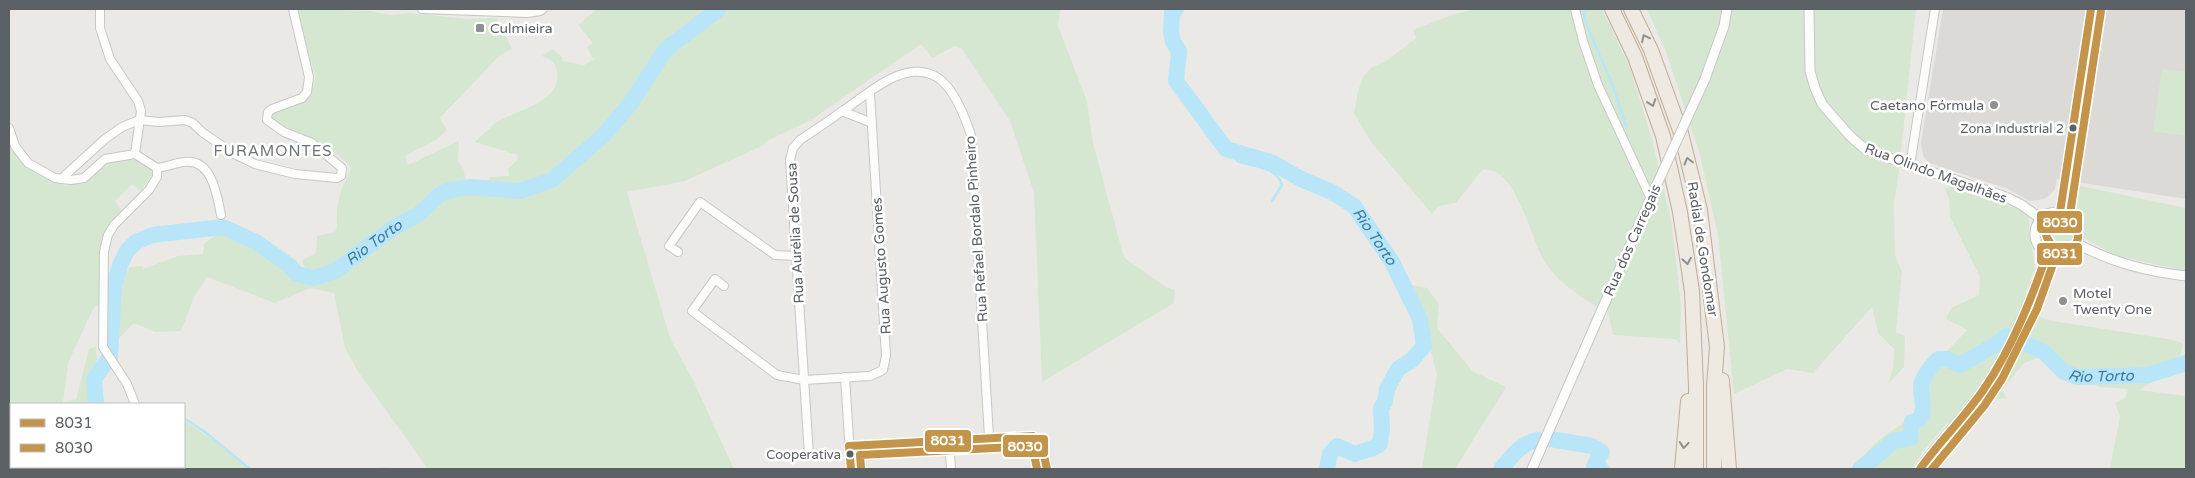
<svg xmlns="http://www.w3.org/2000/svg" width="2195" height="478" font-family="'Varela Round',sans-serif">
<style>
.industrial{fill:#dcdad7}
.green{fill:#d6e7d1}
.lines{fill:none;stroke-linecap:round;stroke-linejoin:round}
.stream{stroke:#b8e6f8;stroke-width:2.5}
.river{stroke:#b8e6f8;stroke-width:16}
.minor-casing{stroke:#c6c7c7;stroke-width:10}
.tertiary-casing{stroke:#c6c7c7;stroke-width:11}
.motorway-casing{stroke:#c3ac92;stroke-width:16}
.minor{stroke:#fcfcfb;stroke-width:8}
.tertiary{stroke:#fcfcfb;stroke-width:9}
.motorway{stroke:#eee9e1;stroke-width:14}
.tertiary-bridge-casing{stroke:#c6c7c7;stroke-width:11;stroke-linecap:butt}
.tertiary-bridge{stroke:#fcfcfb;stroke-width:9}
.bus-1-casing{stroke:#fff;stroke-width:11}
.bus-2-casing{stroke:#fff;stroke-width:11}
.bus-1{stroke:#c39449;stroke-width:8}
.bus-2{stroke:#c39449;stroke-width:8}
.oneway{stroke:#8e9090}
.poi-dot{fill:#8d9092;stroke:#fff;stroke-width:2}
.bus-dot{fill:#5b6064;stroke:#fff;stroke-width:2}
.labels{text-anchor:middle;stroke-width:5;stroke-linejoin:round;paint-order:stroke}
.bus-label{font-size:13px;fill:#5b6064;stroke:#fff;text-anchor:end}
.poi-label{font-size:14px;fill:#5b6064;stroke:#fff;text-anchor:start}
.street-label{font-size:14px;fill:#5b6064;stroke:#fff}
.neighbourhood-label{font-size:15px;letter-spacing:1px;fill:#6c7276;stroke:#fff}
.water-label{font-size:15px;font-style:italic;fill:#397b9f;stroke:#fff}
.line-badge{stroke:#fff;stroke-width:2}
.badge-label{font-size:14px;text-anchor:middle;font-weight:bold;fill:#fff}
</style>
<rect width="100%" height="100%" fill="#ebe9e6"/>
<polygon class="industrial" points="1943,9 2186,9 2186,199 2057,179 2055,189 2050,195 2044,199 2030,201 2008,189 1929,163 1923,156 1921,143"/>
<g class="green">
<path d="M302,9L369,11L391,15L409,13L469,19L497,18L498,29L506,36L512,49L500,55L440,118L447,130L436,140L405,156L408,165L459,141L458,161L464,170L465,181L489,180L490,177L509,176L508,169L518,159L517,155L475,142C477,139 493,126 495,123C515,110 562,103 557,72C556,63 550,59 542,56L553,49L562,57L563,61L584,65L602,55L593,59L587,47L593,43L578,25L597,9H1062L1060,11L1058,26L1087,101L1093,143L1123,254L1126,259L1166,287L1175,290L1174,303L1042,382L1034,193L1010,121L962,49L955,46L932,58L921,44L811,120L765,142L766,144L685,181L627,192L670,338L693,380L734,469H428L357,370L345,348L334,293L310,288L275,303L207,277L195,295L181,331L155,332L134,323L114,343L106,341L108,272L120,280L130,267L142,266L143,269L178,256L203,254L204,244L223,229C249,240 278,253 296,276L314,279L336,272L394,229L420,215L440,196L461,189H487L488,184L473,183L438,190L424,204L399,221L388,225L364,247L327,272L307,273L302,260L316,253L317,236L335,232C339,224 336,221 337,213C337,197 345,181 351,167L337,154L329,153L316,141L302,137L272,122L270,116L274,111L297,105L311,96L316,76L307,53L298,10Z"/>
<path d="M1477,9H1602L1630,68L1652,139L1672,225L1681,305L1680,343L1675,339L1613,335L1608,311L1604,312C1582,297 1557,283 1543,259C1530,236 1515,164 1482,170L1456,203L1439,206L1432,214L1371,142L1354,113L1358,91L1363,77L1372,67L1385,62L1416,38L1413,30L1454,14Z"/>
<polygon points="1647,9 1916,9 1899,171 1894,203 1895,255 1902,272 1896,332 1905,336 1904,367 1888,384 1893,368 1894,349 1878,333 1872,307 1813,373 1787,369 1734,394 1718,235 1700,155 1666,52"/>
<polygon points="2162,69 2186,72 2186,136 2153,131"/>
<path d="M9,139C24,163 32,179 63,182L64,187C70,185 77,183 82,180C92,176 98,165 108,161C122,155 146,159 153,173L141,191L132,184L115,201L122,211C89,244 107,264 100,302L93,309L68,363L63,403L76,399L89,349L96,346L97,359L88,404H11V467H107V469H9Z"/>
<polygon points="2071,184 2186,208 2186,271 2117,256 2086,239 2082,223 2071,202"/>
<path d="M1950,185L2029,213V229L2035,268L2026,292L2025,307L2029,313L2039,315L2040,317L2053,321L2168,339L2183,343C2182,367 2157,380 2139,390L2186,396V469H2110L2120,416L2115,403L2126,397L2128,389L2099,387L2067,371L2048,354L2024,363L2002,390L2007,398L1970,402L1952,425L1948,422L1923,451L1912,469H1857C1865,444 1899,427 1920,412L1918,383L1922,373L1933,356L1945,353L1967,330L1946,319L1951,308L1979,295L1980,277L1950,217L1949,199L1944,187L1949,188Z"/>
<circle cx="2058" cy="233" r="16"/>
<polygon points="1407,284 1427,288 1439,304 1437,328 1472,371 1506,387 1455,469 1420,469 1422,468 1437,374 1421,316"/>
<polygon points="184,420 214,441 248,469 180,469 180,467 184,467"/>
</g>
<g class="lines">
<g class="stream">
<polyline points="1590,9 1584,12 1586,24 1613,86 1626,126"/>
<path d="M1236,151L1237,161C1254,167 1276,166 1282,185L1272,201"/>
<polyline points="184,418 205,432 250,469"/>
<polyline points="380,469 388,469"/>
</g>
<g class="river">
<path id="s1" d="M1176,9L1172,13L1171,32L1173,42L1179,51L1176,81L1226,149L1273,163L1301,179L1332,192L1354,206L1392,262L1420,319L1424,346L1412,360L1398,369L1387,389L1385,402L1381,408L1382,429L1380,444C1372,450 1364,450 1355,454L1337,446L1330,454L1327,469"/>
<path id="s2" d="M2023,343L2044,352L2064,372L2078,377L2148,375L2186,363"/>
<path id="s3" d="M96,404L94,379L110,357L114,286L120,265L127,251L136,242L152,235L223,227L256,242L290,266L297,274L314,278L335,271L393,228L419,214L439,195L449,190L470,187L520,191L552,180L604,135L630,104L666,49L719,9"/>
<polyline points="1550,439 1592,446 1602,452 1594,466 1601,469"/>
<polyline points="81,469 83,467"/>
<path d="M1501,469C1511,457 1522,442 1538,440"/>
<path d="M1860,469L1894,441L1910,438L1912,422L1920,419C1926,407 1921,399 1921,387C1922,376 1931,367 1938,359H1947L1960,365L2000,342L2006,336"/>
</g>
<defs>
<g id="minor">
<polyline points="100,9 100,28 110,59 138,101 141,111 135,154"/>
<polyline points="422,9 527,13 540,11 543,9"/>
<polyline points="1575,9 1583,41 1598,85 1651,199"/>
<polyline points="842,111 872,123"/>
<polyline points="9,128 15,146 28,163 55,178 71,180 84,178 105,159 135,154 157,168 157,177 149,190 114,225 108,235 104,251 103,347 127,384 135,404"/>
<polyline points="1910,165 1935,9"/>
<path d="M157,168C166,167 175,163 184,162C212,158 217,195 221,215"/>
<polyline points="61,179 105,139 122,127 139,120 159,122 185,120 193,123 202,132 234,154 255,164 295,174 337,178 341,176 342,168 312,143 284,132 267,120 268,112 272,109 302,98 307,92 309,77 293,9"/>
<polyline points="678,252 669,246 700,202 775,255 796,256"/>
<polyline points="724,286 715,279 692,311 777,375 804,380 870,376 883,370 886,356 870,93"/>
<polyline points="845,377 851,469"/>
<polyline points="949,440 951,469"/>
<path d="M849,446L1033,436C1045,444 1045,456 1047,469"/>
<path d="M809,456L790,160L793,148L800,140C815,130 830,120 844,110C868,94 902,61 933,75C952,83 965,117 971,135L989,437"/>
<polyline points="139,467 139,469"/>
</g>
<g id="tertiary">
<polyline points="1809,9 1810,71 1815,88 1822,104 1850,136 1865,149 1886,157 2006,197 2022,205 2041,219"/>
<polyline points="1705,79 1724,26 1727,9"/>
<polyline points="2060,212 2091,9"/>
<circle cx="2057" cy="234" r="22"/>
<path d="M2077,244C2115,263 2144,271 2186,276"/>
<polyline points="1532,469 1653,193"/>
<path d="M1920,469C1939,440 1965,417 1984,389C2009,353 2033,295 2047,254"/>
</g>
<g id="motorway">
<polyline points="1612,9 1635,57 1663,136 1680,212 1692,291 1696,387 1696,469"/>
<polyline points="1631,9 1651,50 1681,133 1700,210 1717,347 1714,386 1714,469"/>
<polyline points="1722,380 1729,469"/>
<polyline points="1682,469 1688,401"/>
</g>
</defs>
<use href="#minor" class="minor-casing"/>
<use href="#tertiary" class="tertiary-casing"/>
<use href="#motorway" class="motorway-casing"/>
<use href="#minor" class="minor"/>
<use href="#tertiary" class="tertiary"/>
<use href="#motorway" class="motorway"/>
<defs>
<polyline id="tertiary-bridge" points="1653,193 1705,79"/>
</defs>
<use href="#tertiary-bridge" class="tertiary-bridge-casing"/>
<use href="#tertiary-bridge" class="tertiary-bridge"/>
<defs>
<g id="bus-1">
<polyline points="851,469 849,446 1033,436 1042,447 1047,469"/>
<path d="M1920,469C1940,441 1965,417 1984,389C2012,348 2031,300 2047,254C2081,258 2090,227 2060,212L2091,9"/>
</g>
<g id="bus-2">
<polyline points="861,468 860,455 1030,446 1034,454 1037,469"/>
<path d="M1932,469L1984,406L2002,379L2037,309L2057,253C2054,244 2040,237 2049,227C2055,220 2065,224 2070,214L2101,11"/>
</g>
</defs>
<use href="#bus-1" class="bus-1-casing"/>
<use href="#bus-2" class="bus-2-casing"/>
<use href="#bus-1" class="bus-1"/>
<use href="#bus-2" class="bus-2"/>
</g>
<defs><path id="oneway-chevron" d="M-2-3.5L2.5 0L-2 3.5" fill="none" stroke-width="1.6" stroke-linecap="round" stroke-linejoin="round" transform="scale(1.25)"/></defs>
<g class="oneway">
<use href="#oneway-chevron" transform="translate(1645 38) rotate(-116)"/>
<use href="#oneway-chevron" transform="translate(1652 103) rotate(70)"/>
<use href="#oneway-chevron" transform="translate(1688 161) rotate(-105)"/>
<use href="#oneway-chevron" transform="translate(1687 261) rotate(81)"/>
<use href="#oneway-chevron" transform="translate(1684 445) rotate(95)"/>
</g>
<g class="poi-dot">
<rect x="475" y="23" width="10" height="10" rx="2.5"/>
<circle cx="1994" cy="105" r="5"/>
<circle cx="2063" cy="301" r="5"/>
</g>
<g class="bus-dot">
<circle cx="2073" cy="128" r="4.5"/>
<circle cx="850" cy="454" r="4.5"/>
</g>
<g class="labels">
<g class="bus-label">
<text x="2064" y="133">Zona Industrial 2</text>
<text x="841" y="459">Cooperativa</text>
</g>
<g class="poi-label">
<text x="490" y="33">Culmieira</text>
<text x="1984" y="110" text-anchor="end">Caetano Fórmula</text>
<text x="2073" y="298">Motel<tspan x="2073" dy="16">Twenty One</tspan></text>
</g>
<g class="street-label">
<text transform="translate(1936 173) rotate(20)" y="5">Rua Olindo Magalhães</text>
<text transform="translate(976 229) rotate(-94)" y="5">Rua Refael Bordalo Pinheiro</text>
<text transform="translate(795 233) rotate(-93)" y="5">Rua Aurélia de Sousa</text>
<text transform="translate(1632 240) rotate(-66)" y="5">Rua dos Carregais</text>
<text transform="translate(1703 249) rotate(81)" y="5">Radial de Gondomar</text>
<text transform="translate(881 266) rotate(-94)" y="5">Rua Augusto Gomes</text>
</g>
<g class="neighbourhood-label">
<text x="273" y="156">FURAMONTES</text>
</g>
<g class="water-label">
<text dy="5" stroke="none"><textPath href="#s1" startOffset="338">Rio Torto</textPath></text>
<text dy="5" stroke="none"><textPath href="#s3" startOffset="439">Rio Torto</textPath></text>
<text dy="5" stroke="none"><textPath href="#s2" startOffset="89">Rio Torto</textPath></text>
</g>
</g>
<g class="line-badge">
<rect x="2036" y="210" width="47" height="24" rx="5" fill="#c39449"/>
<rect x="2036" y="242" width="47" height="24" rx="5" fill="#c39449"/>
<rect x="924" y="429" width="48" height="24" rx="5" fill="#c39449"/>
<rect x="1002" y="434" width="47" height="24" rx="5" fill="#c39449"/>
</g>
<g class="badge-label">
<text x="2060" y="227">8030</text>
<text x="2060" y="258">8031</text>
<text x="948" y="445">8031</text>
<text x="1025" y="451">8030</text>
</g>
<rect width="2195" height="478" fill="none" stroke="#5b6064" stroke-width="20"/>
<rect x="10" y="403" width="175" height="65" fill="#ffffff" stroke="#bdbfc1"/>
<rect x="20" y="419" width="25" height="8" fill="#c39449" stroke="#bdbfc1"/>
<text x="55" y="428" font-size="15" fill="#5b6064">8031</text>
<rect x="20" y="444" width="25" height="8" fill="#c39449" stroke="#bdbfc1"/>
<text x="55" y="453" font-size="15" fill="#5b6064">8030</text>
</svg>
